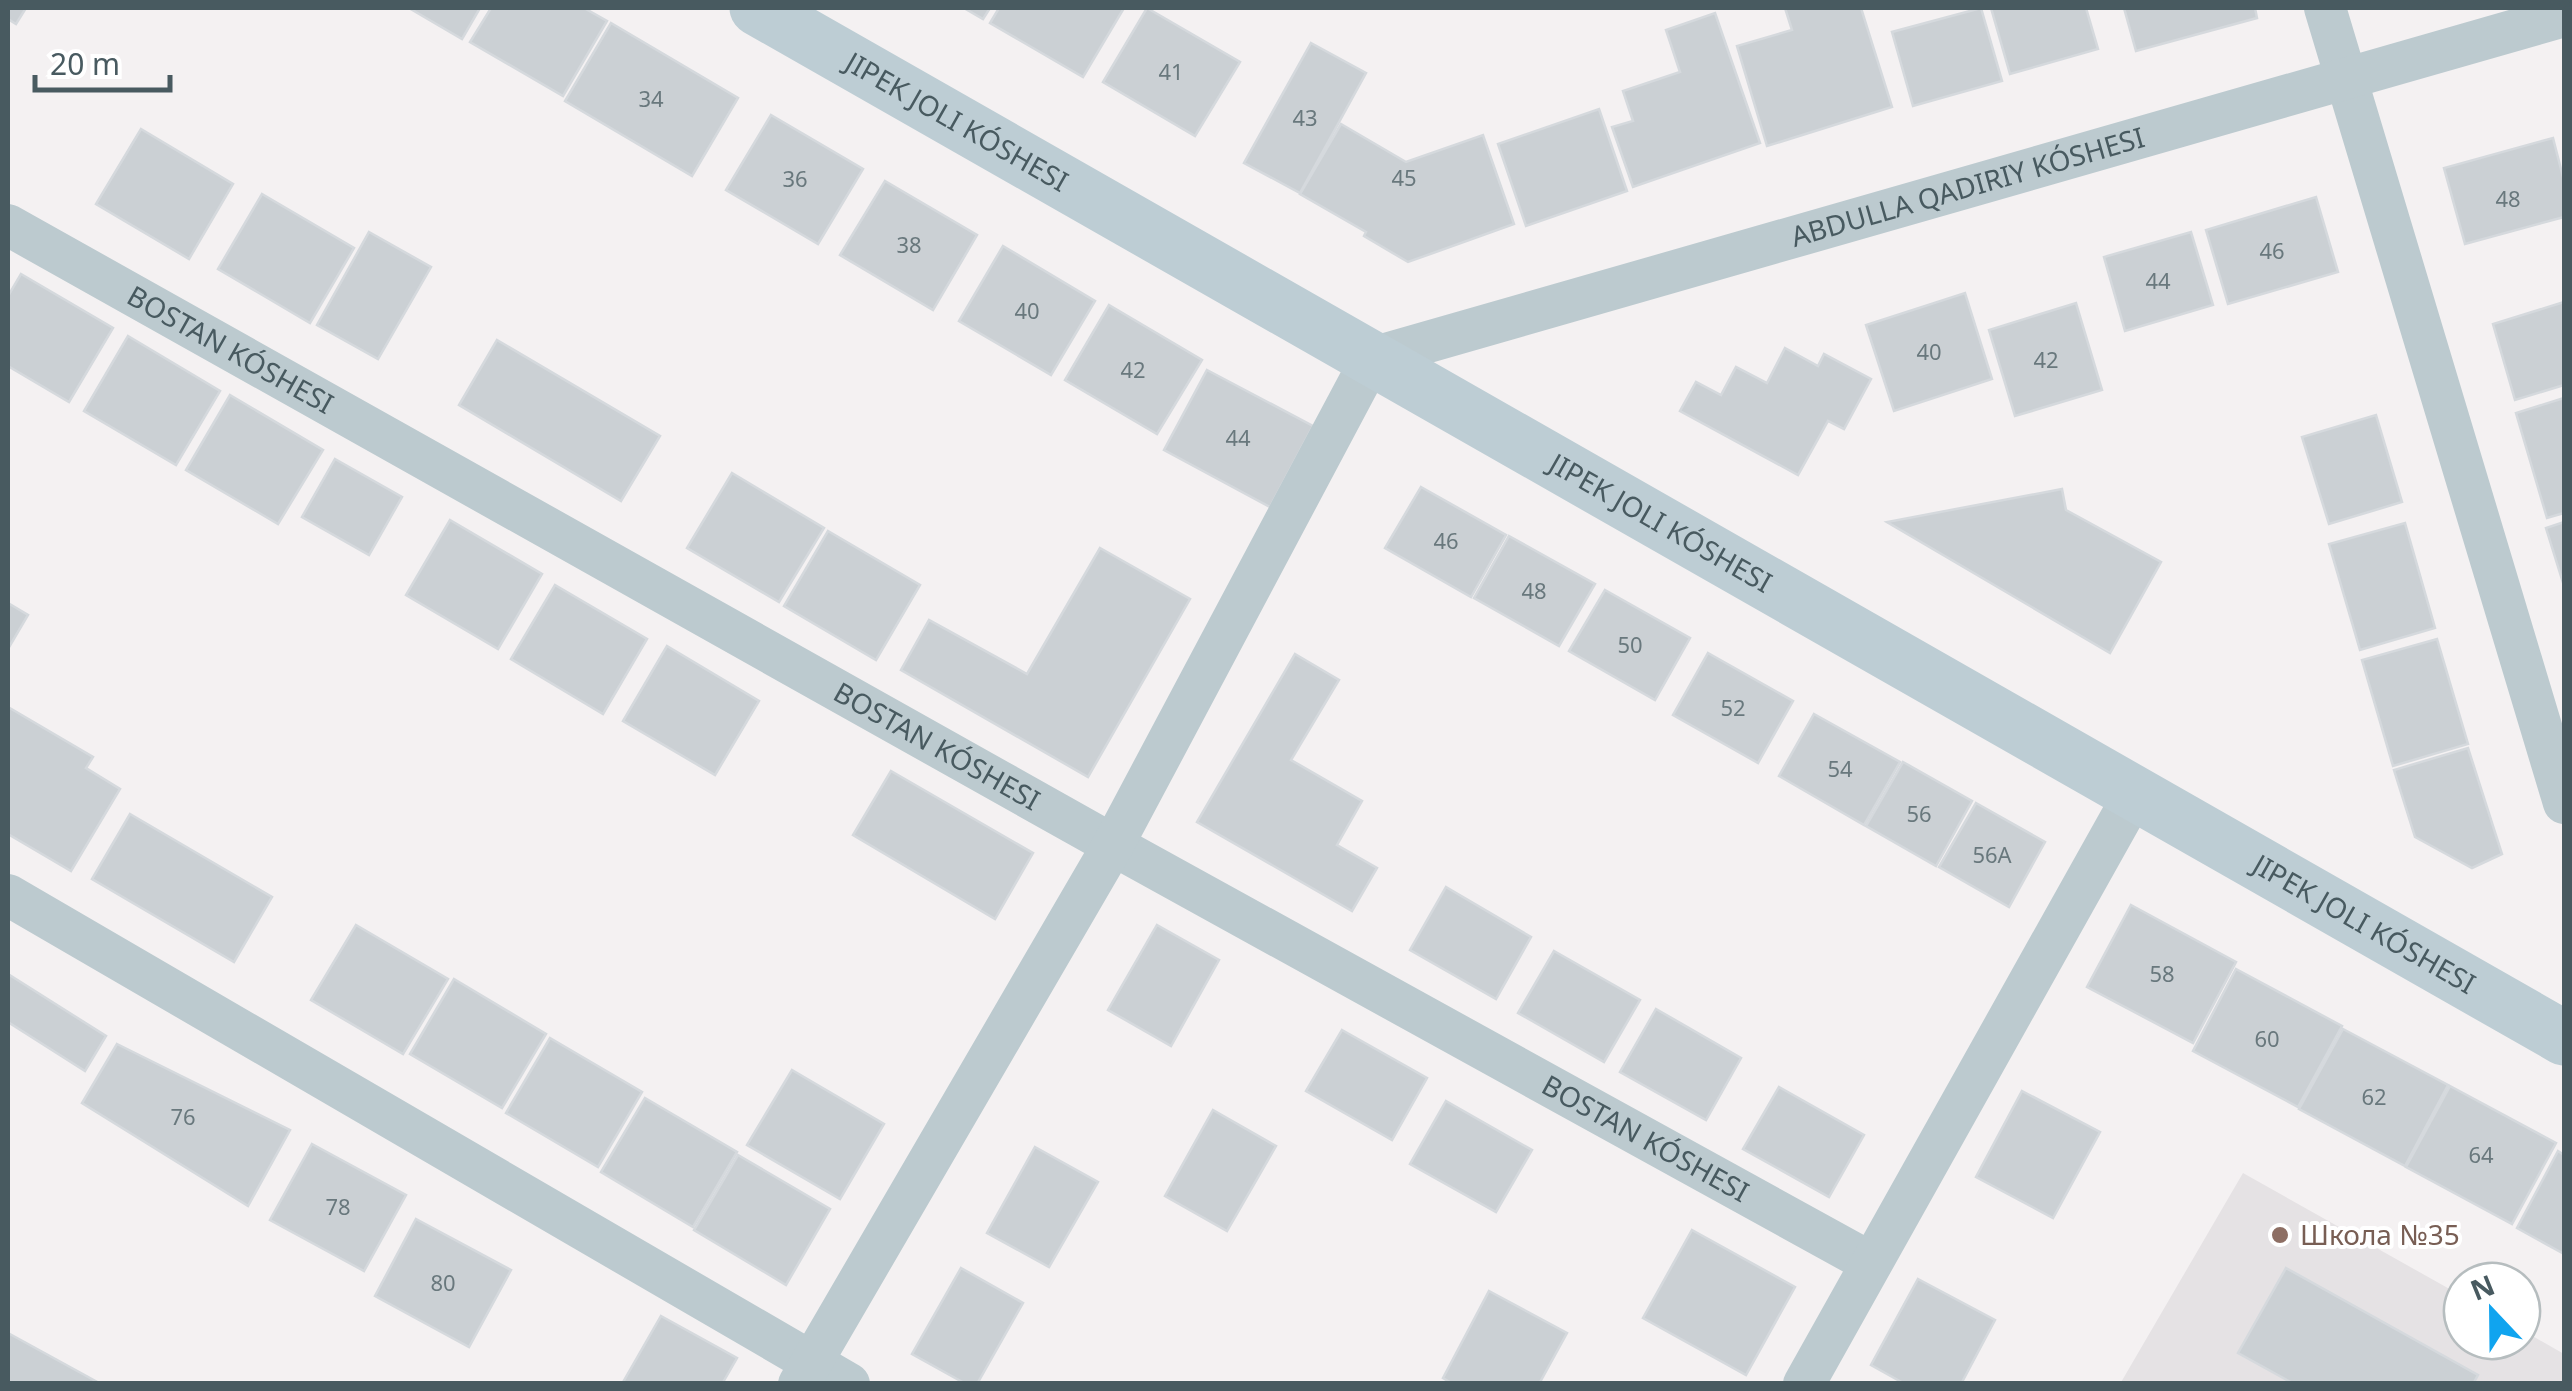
<svg xmlns="http://www.w3.org/2000/svg" width="2572" height="1391" font-family="'Noto Sans',sans-serif">
<style>
.education{fill:#e5e2e4}
.building{fill:#cbd0d4;stroke:#d5d9dd;stroke-width:2.5}
.lines{fill:none;stroke-linecap:round;stroke-linejoin:round}
.street{stroke:#bccacf;stroke-width:42}
.secondary{stroke:#bdcdd4;stroke-width:55}
.education-dot{fill:#8d6e63;stroke:#fff;stroke-width:4}
.labels{text-anchor:middle;stroke-width:8;stroke-linejoin:round;paint-order:stroke}
.number-label{font-size:22px;fill:#69787d}
.street-label{font-size:28px;fill:#485a60;stroke:#fff}
.education-label{font-size:28px;fill:#785e54;stroke:#fff;text-anchor:start}
</style>
<rect width="100%" height="100%" fill="#f4f1f2"/>
<polygon class="education" points="2243,1173 2462,1296 2462,1341 2522,1341 2522,1330 2564,1354 2564,1383 2120,1384"/>
<g class="building">
<polygon points="8,8 26,8 16,24 8,19"/>
<polygon points="409,8 480,8 462,39"/>
<polygon points="491,8 584,8 607,21 563,96 470,42"/>
<polygon points="964,8 990,8 983,19"/>
<polygon points="999,8 1124,8 1083,77 990,23"/>
<polygon points="1147,8 1240,62 1195,136 1103,82"/>
<polygon points="1785,8 1861,8 1892,107 1767,146 1737,46 1792,30"/>
<polygon points="1981,8 2002,81 1913,106 1892,32"/>
<polygon points="1991,8 2086,8 2098,49 2010,74"/>
<polygon points="2124,8 2255,8 2257,18 2136,51"/>
<polygon points="1715,13 1760,143 1633,187 1612,127 1633,121 1623,91 1680,72 1666,30"/>
<polygon points="611,23 738,98 692,176 565,101"/>
<polygon points="1311,43 1366,73 1300,193 1244,163"/>
<polygon points="1599,109 1627,191 1526,226 1498,144"/>
<polygon points="771,115 863,169 818,244 726,190"/>
<polygon points="1341,124 1406,162 1483,135 1514,224 1408,262 1364,236 1366,232 1300,194"/>
<polygon points="141,129 233,184 189,259 96,204"/>
<polygon points="2553,138 2564,181 2564,217 2465,244 2444,168"/>
<polygon points="885,181 977,235 933,310 840,255"/>
<polygon points="262,194 354,248 310,323 218,269"/>
<polygon points="2316,197 2338,272 2228,304 2206,230"/>
<polygon points="369,232 431,267 378,359 317,325"/>
<polygon points="2191,232 2213,305 2125,331 2104,257"/>
<polygon points="1003,246 1095,301 1051,375 959,321"/>
<polygon points="21,274 113,328 69,402 8,366 8,296"/>
<polygon points="1965,293 1992,379 1894,411 1866,325"/>
<polygon points="2564,302 2564,385 2515,400 2493,324"/>
<polygon points="2076,303 2102,390 2015,416 1989,330"/>
<polygon points="1109,305 1202,360 1157,434 1065,380"/>
<polygon points="128,336 220,391 176,465 84,411"/>
<polygon points="497,340 660,436 621,501 459,405"/>
<polygon points="1785,348 1818,366 1824,354 1871,379 1844,429 1828,421 1798,475 1680,411 1696,382 1721,395 1736,367 1767,383"/>
<polygon points="1207,370 1313,426 1270,507 1164,450"/>
<polygon points="230,395 323,450 278,524 186,470"/>
<polygon points="2564,398 2564,513 2547,518 2516,413"/>
<polygon points="2376,415 2402,502 2329,524 2302,437"/>
<polygon points="335,459 402,497 369,555 302,517"/>
<polygon points="732,473 824,528 779,602 687,548"/>
<polygon points="1421,487 1506,535 1471,597 1385,548"/>
<polygon points="2062,489 2066,510 2161,562 2110,653 1887,522"/>
<polygon points="450,520 542,574 498,649 406,595"/>
<polygon points="2564,522 2564,586 2546,528"/>
<polygon points="2405,523 2435,628 2360,650 2329,544"/>
<polygon points="828,531 920,585 876,660 784,606"/>
<polygon points="1509,536 1595,584 1559,646 1474,598"/>
<polygon points="1100,548 1190,599 1088,777 901,670 929,620 1027,674"/>
<polygon points="555,585 647,639 603,714 511,659"/>
<polygon points="1605,590 1690,638 1655,700 1569,651"/>
<polygon points="8,603 28,615 8,649"/>
<polygon points="2437,639 2468,744 2393,766 2362,660"/>
<polygon points="667,646 759,701 715,775 623,721"/>
<polygon points="1708,653 1793,701 1758,763 1673,715"/>
<polygon points="1295,654 1339,680 1291,760 1362,801 1337,845 1377,868 1352,911 1197,822"/>
<polygon points="8,707 93,757 86,768 120,789 71,871 8,834"/>
<polygon points="1814,714 1900,762 1864,825 1779,776"/>
<polygon points="2468,748 2502,854 2472,868 2415,837 2394,770"/>
<polygon points="1903,762 1972,801 1936,866 1866,826"/>
<polygon points="891,771 1033,853 995,919 853,835"/>
<polygon points="1976,803 2045,842 2009,907 1939,867"/>
<polygon points="130,814 272,897 234,962 92,879"/>
<polygon points="1446,887 1531,937 1496,999 1410,950"/>
<polygon points="2131,905 2236,962 2193,1043 2087,987"/>
<polygon points="356,925 448,979 403,1054 311,1000"/>
<polygon points="1157,925 1219,960 1171,1046 1108,1010"/>
<polygon points="1554,951 1640,1000 1604,1062 1518,1013"/>
<polygon points="2236,969 2342,1026 2298,1107 2193,1051"/>
<polygon points="8,974 106,1036 85,1071 8,1022"/>
<polygon points="454,979 546,1034 502,1108 410,1054"/>
<polygon points="1656,1009 1741,1058 1706,1120 1620,1072"/>
<polygon points="2343,1029 2448,1085 2405,1166 2299,1109"/>
<polygon points="1342,1030 1427,1078 1392,1140 1306,1091"/>
<polygon points="550,1038 642,1092 598,1167 506,1113"/>
<polygon points="117,1044 290,1130 248,1206 82,1103"/>
<polygon points="792,1070 884,1124 840,1199 747,1145"/>
<polygon points="2450,1086 2556,1143 2512,1224 2406,1167"/>
<polygon points="1779,1087 1864,1135 1829,1197 1743,1149"/>
<polygon points="2022,1091 2100,1132 2053,1218 1976,1177"/>
<polygon points="645,1098 737,1152 693,1227 601,1172"/>
<polygon points="1446,1101 1532,1150 1496,1212 1410,1164"/>
<polygon points="1213,1110 1276,1146 1227,1231 1165,1196"/>
<polygon points="312,1144 406,1195 364,1271 270,1220"/>
<polygon points="1035,1147 1098,1182 1049,1267 987,1233"/>
<polygon points="2558,1151 2564,1155 2564,1254 2517,1228"/>
<polygon points="738,1155 830,1209 786,1285 694,1230"/>
<polygon points="416,1219 511,1270 469,1347 375,1296"/>
<polygon points="1692,1230 1795,1287 1746,1375 1643,1318"/>
<polygon points="961,1268 1023,1303 977,1384 966,1384 912,1354"/>
<polygon points="2286,1268 2478,1375 2473,1384 2294,1384 2238,1353"/>
<polygon points="1918,1279 1995,1320 1961,1384 1905,1384 1871,1365"/>
<polygon points="1489,1291 1567,1333 1539,1384 1453,1384 1443,1378"/>
<polygon points="661,1316 737,1358 722,1384 622,1384"/>
<polygon points="8,1333 101,1384 8,1384"/>
</g>
<g class="lines">
<g class="street">
<polyline points="2325,8 2564,803"/>
<path id="s1" d="M8,225L1113,845L1871,1263"/>
<polyline points="8,895 849,1384"/>
<path id="s2" d="M799,1384L1113,845L1372,358L2564,16"/>
<polyline points="1804,1384 2135,793"/>
</g>
<path class="secondary" id="s3" d="M757,8L2564,1038"/>
</g>
<circle class="education-dot" cx="2280" cy="1235" r="10"/>
<g class="labels">
<g class="number-label">
<text x="1171" y="80">41</text>
<text x="651" y="107">34</text>
<text x="1305" y="126">43</text>
<text x="1404" y="186">45</text>
<text x="795" y="187">36</text>
<text x="2508" y="207">48</text>
<text x="909" y="253">38</text>
<text x="2272" y="259">46</text>
<text x="2158" y="289">44</text>
<text x="1027" y="319">40</text>
<text x="1929" y="360">40</text>
<text x="2046" y="368">42</text>
<text x="1133" y="378">42</text>
<text x="1238" y="446">44</text>
<text x="1446" y="549">46</text>
<text x="1534" y="599">48</text>
<text x="1630" y="653">50</text>
<text x="1733" y="716">52</text>
<text x="1840" y="777">54</text>
<text x="1919" y="822">56</text>
<text x="1992" y="863">56A</text>
<text x="2162" y="982">58</text>
<text x="2267" y="1047">60</text>
<text x="2374" y="1105">62</text>
<text x="183" y="1125">76</text>
<text x="2481" y="1163">64</text>
<text x="338" y="1215">78</text>
<text x="443" y="1291">80</text>
</g>
<g class="street-label">
<text dy="10" stroke="none"><textPath href="#s3" startOffset="230">JIPEK JOLI KÓSHESI</textPath></text>
<text dy="10" stroke="none"><textPath href="#s2" startOffset="1795">ABDULLA QADIRIY KÓSHESI</textPath></text>
<text dy="10" stroke="none"><textPath href="#s1" startOffset="255">BOSTAN KÓSHESI</textPath></text>
<text dy="10" stroke="none"><textPath href="#s3" startOffset="1040">JIPEK JOLI KÓSHESI</textPath></text>
<text dy="10" stroke="none"><textPath href="#s1" startOffset="1065">BOSTAN KÓSHESI</textPath></text>
<text dy="10" stroke="none"><textPath href="#s3" startOffset="1850">JIPEK JOLI KÓSHESI</textPath></text>
<text dy="10" stroke="none"><textPath href="#s1" startOffset="1875">BOSTAN KÓSHESI</textPath></text>
</g>
<g class="education-label">
<text x="2300" y="1245">Школа №35</text>
</g>
</g>
<rect width="2572" height="1391" fill="none" stroke="#485a60" stroke-width="20"/>
<g transform="translate(2492 1311) rotate(338)"><circle r="48" fill="#ffffff" stroke="#b6bdbf" stroke-width="2.5"/>
<path d="M0-8L18 38L0 25L-18 38Z" fill="#10a4ef"/>
<text y="-15" font-size="28" font-weight="bold" text-anchor="middle" fill="#485a60">N</text>
</g>
<path d="M35 75v15h135v-15" fill="none" stroke="#485a60" stroke-width="5"/>
<text x="50" y="75" font-size="30" fill="#485a60" stroke="#ffffff" stroke-width="8" paint-order="stroke">20 m</text>
</svg>
